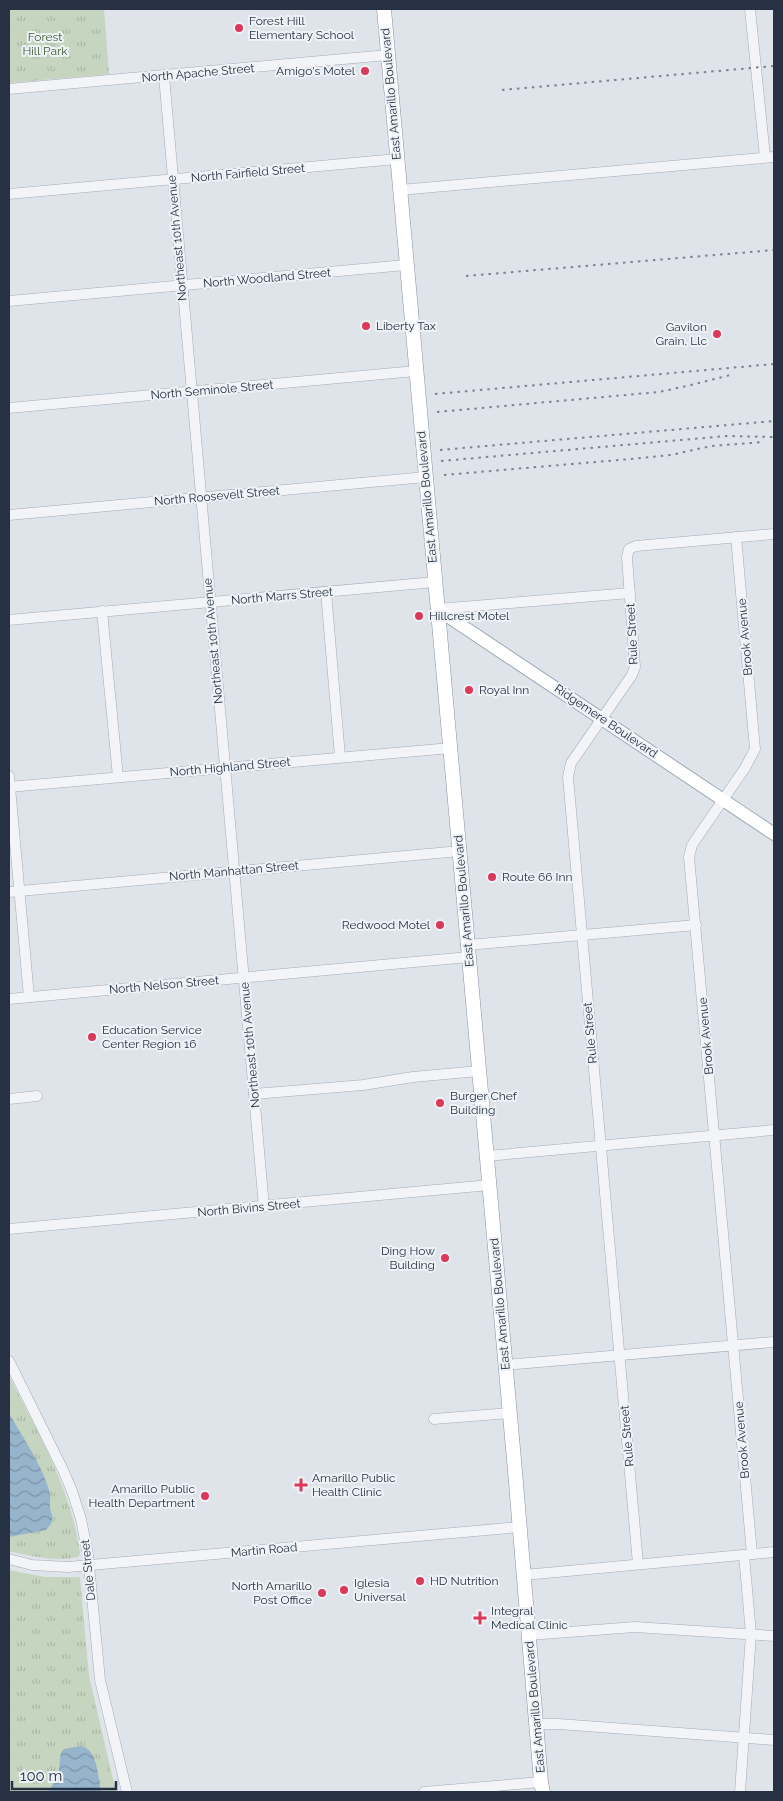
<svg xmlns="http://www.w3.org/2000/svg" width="783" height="1801" font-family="Raleway,sans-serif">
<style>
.park{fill:url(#park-tufts)}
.water{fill:url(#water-waves)}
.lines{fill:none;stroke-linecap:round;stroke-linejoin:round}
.minor-casing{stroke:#a4abb5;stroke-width:11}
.major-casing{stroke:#9da9b7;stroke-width:14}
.highway-casing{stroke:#8592a2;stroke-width:15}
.minor{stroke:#f2f4f8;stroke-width:10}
.major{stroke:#fff;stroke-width:12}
.highway{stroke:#fff;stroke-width:14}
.rail{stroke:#778495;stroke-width:2;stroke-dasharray:2.5 5;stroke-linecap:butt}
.poi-dot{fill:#db385a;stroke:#eff3f7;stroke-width:2}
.labels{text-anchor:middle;stroke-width:4;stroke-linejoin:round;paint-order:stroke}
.poi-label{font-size:12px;fill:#263243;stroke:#eff3f7;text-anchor:start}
.park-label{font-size:12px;fill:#3d6032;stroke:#eff3f7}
.street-label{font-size:12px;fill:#263243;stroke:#eff3f7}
</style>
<defs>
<pattern id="park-tufts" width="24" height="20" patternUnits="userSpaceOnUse" patternTransform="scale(1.25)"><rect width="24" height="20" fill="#c6d5bf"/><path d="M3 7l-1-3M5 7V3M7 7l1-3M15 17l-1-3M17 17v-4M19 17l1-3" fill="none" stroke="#aab7a5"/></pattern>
<pattern id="water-waves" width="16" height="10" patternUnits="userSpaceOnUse" patternTransform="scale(1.25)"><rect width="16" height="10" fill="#97b4cd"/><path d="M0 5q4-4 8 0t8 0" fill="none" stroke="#7b93a8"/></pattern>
</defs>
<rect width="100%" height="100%" fill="#dfe4ea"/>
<g class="park">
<polygon points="9,9 104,9 109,74 9,83"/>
<path d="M9,1376C38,1433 72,1490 80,1554L78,1557C56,1562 30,1556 9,1551Z"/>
<polygon points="9,1570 45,1577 78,1577 80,1578 89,1676 116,1792 9,1792"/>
</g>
<g class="water">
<path d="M9,1413C23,1438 41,1463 49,1490C52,1500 47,1506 53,1517L51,1524L46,1530L9,1537Z"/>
<path d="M81,1746C98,1750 98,1777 101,1792H48L58,1777L61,1752L64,1749Z"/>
</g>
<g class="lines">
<defs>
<g id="minor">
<polyline points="750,9 765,157"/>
<polyline points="164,76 264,1207"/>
<polyline points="9,89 388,55"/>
<polyline points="400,190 774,157"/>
<polyline points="9,194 397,159"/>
<polyline points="9,301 406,265"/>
<polyline points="9,408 416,371"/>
<polyline points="9,515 426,477"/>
<polyline points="736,537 755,749 745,768 692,845 689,857 752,1554"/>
<polyline points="326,592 340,757"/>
<polyline points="437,609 630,593"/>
<polyline points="102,611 118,777"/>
<polyline points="9,620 435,582"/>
<polyline points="9,776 29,997"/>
<polyline points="9,787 451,748"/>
<polyline points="9,892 460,851"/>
<polyline points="468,945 696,925"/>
<polyline points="9,999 469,957"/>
<polyline points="254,1094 363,1085 413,1077 479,1071"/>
<polyline points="9,1099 37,1096"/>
<polyline points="487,1156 774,1130"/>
<polyline points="9,1229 490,1185"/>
<polyline points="9,1361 63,1470 72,1491 81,1519 88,1555 100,1680 127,1792"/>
<polyline points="505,1365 774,1342"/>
<polyline points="434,1419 510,1413"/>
<polyline points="9,1559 32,1565 68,1567 520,1527"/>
<polyline points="638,1564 568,777 571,763 632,675 635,667 627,557 629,549 636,546 774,534"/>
<polyline points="524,1575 774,1552"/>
<polyline points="529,1635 635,1627 774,1636"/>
<polyline points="536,1724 559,1724 774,1740"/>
<polyline points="424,1792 541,1782"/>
<polyline points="740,1792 751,1634 744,1555"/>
</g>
<polyline id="major" points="437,609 774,834"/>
<polyline id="highway" points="384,9 515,1471 541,1782 543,1792"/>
</defs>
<use href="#minor" class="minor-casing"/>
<use href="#major" class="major-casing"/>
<use href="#highway" class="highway-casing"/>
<use href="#minor" class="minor"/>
<use href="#major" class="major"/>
<use href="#highway" class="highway"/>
<g class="rail">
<polyline points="502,90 774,66"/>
<polyline points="466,276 774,250"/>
<polyline points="435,394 774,364"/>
<polyline points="437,412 659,392 691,385 734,374"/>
<polyline points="440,450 774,421"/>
<polyline points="441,461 727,436 774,437"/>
<polyline points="444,475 642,458 671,455 711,446 764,442"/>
</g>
</g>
<g class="poi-dot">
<circle cx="239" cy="28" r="5"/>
<circle cx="365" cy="71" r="5"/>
<circle cx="366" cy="326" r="5"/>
<circle cx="717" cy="334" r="5"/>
<circle cx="419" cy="616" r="5"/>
<circle cx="469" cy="690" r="5"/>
<circle cx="492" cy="877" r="5"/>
<circle cx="440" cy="925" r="5"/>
<circle cx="92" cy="1037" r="5"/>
<circle cx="440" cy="1103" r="5"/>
<circle cx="445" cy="1258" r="5"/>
<path d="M298.5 1477.5h5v5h5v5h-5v5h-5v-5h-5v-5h5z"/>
<circle cx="205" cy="1496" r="5"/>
<circle cx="420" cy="1581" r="5"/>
<circle cx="344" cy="1590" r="5"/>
<circle cx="322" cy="1593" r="5"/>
<path d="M477.5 1610.5h5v5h5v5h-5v5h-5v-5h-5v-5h5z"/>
</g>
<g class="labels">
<g class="poi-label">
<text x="249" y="25">Forest Hill<tspan x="249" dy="14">Elementary School</tspan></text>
<text x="355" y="75" text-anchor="end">Amigo's Motel</text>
<text x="376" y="330">Liberty Tax</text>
<text x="707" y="331" text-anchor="end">Gavilon<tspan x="707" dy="14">Grain, Llc</tspan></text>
<text x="429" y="620">Hillcrest Motel</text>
<text x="479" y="694">Royal Inn</text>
<text x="502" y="881">Route 66 Inn</text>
<text x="430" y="929" text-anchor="end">Redwood Motel</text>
<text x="102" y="1034">Education Service<tspan x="102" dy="14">Center Region 16</tspan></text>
<text x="450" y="1100">Burger Chef<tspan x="450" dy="14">Building</tspan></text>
<text x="435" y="1255" text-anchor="end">Ding How<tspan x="435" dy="14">Building</tspan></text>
<text x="312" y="1482">Amarillo Public<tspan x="312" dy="14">Health Clinic</tspan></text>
<text x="195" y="1493" text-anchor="end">Amarillo Public<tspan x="195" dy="14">Health Department</tspan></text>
<text x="430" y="1585">HD Nutrition</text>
<text x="354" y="1587">Iglesia<tspan x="354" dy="14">Universal</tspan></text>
<text x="312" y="1590" text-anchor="end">North Amarillo<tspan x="312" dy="14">Post Office</tspan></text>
<text x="491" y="1615">Integral<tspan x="491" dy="14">Medical Clinic</tspan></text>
</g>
<g class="park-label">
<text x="45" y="41">Forest<tspan x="45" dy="14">Hill Park</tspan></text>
</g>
<g class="street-label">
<text transform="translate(198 73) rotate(-5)" y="4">North Apache Street</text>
<text transform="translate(391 94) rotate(-95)" y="4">East Amarillo Boulevard</text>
<text transform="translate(248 173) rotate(-5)" y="4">North Fairfield Street</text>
<text transform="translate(177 238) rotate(-95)" y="4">Northeast 10th Avenue</text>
<text transform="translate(267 278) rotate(-5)" y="4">North Woodland Street</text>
<text transform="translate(212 390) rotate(-5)" y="4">North Seminole Street</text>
<text transform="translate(217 496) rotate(-5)" y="4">North Roosevelt Street</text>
<text transform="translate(427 497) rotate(-95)" y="4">East Amarillo Boulevard</text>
<text transform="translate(282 596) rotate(-5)" y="4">North Marrs Street</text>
<text transform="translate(632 634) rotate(-93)" y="4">Rule Street</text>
<text transform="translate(745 637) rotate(-95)" y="4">Brook Avenue</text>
<text transform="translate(213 641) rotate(-95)" y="4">Northeast 10th Avenue</text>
<text transform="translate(606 721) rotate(34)" y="4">Ridgemere Boulevard</text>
<text transform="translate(230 767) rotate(-5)" y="4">North Highland Street</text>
<text transform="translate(234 871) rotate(-5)" y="4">North Manhattan Street</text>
<text transform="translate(464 901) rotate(-95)" y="4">East Amarillo Boulevard</text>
<text transform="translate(164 985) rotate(-5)" y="4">North Nelson Street</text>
<text transform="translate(590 1033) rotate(-95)" y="4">Rule Street</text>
<text transform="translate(706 1036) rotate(-95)" y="4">Brook Avenue</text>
<text transform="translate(250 1045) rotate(-95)" y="4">Northeast 10th Avenue</text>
<text transform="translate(249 1208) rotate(-5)" y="4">North Bivins Street</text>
<text transform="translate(500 1304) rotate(-95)" y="4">East Amarillo Boulevard</text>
<text transform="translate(627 1436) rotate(-95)" y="4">Rule Street</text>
<text transform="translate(742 1440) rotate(-95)" y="4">Brook Avenue</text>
<text transform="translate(264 1550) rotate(-5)" y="4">Martin Road</text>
<text transform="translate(88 1570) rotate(-96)" y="4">Dale Street</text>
<text transform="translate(535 1707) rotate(-95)" y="4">East Amarillo Boulevard</text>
</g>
</g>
<rect width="783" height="1801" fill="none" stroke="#263243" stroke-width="20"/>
<path d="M12 1781v8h104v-8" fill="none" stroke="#263243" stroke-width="2.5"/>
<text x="20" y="1781" font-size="15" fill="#263243" stroke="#eff3f7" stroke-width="4" paint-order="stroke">100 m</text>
</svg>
